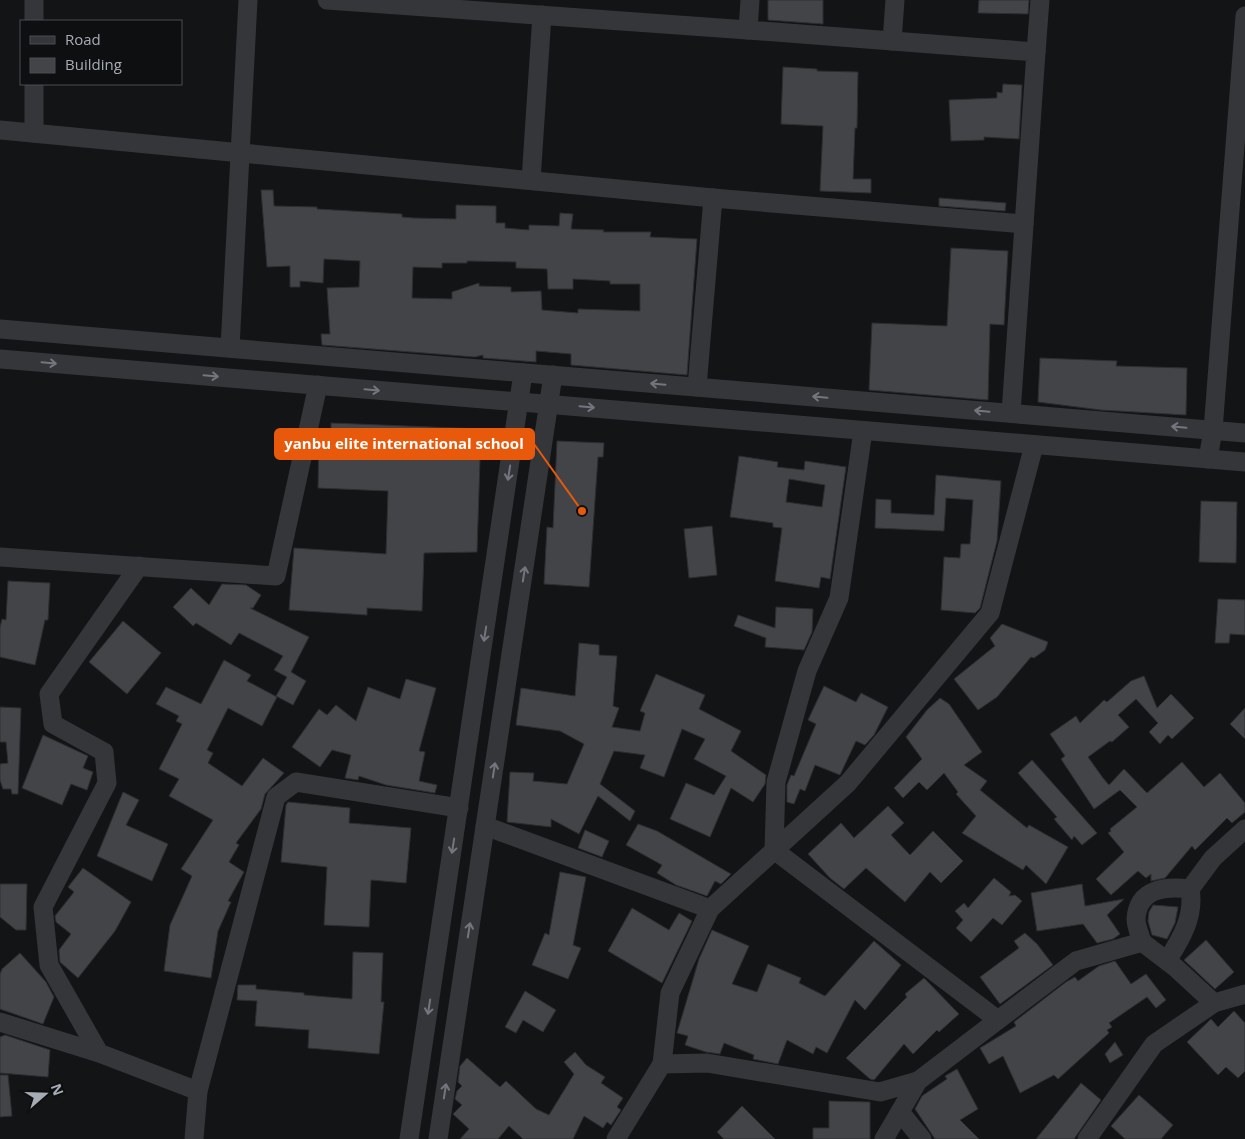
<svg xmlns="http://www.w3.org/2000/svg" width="1245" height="1139" font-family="'Open Sans',sans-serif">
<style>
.building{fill:#434448;stroke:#2e2e31;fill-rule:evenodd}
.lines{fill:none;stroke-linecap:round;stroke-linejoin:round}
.minor{stroke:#35363a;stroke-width:19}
.oneway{stroke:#73767e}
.leader{fill:none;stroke:#e8590c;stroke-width:2}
.callout-dot{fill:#e8590c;stroke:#0e0f10;stroke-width:2}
.callout{fill:#e8590c;stroke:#e8590c;stroke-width:2}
.callout-label{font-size:15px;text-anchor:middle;font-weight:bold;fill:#fff}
</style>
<rect width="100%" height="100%" fill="#131415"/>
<g class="building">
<polygon points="768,0 823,0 823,24 768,20"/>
<polygon points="979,0 1029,0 1028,14 978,13"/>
<polygon points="783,67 817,69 817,71 858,72 857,128 855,128 853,179 871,179 871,193 820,191 823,126 781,124"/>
<polygon points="1003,84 1022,85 1019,139 984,137 984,140 951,141 949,100 997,98 997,92 1002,93"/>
<path d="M261,190H273L274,206L317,207V209L402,214V217L413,218L456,219V205L496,206V223H505V228L529,230V225L559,226L560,213L573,214L571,229L604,230L603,232H651L650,237L697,239L687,375L571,365V354L536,351V362L483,358V355L475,357L322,345L321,334H330L327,288L359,287L360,261L324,259L323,283L300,281V287H290V266L267,267ZM467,261L516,262V268L547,269L548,289H573V279L610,281V284H640V311L578,309V313L542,310L541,291L511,292V287L479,286V283L452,292V299L412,298L413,267L442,268V263H467Z"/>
<polygon points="939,198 1006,203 1005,211 939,206"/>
<polygon points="951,248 1008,251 1004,325 990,324 988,400 869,390 872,323 947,326"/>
<polygon points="1040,358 1117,361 1116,366 1187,368 1186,415 1101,410 1038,402"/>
<polygon points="331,423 481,429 477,552 424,553 422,611 367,608 367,615 289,610 294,548 386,554 388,491 318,488 319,437 331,438"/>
<polygon points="557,441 604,443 603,457 598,457 589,587 544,584 547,527 553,528"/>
<path d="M739,456L778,462L777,467L804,470L805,461L846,467L830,579L821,577L819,588L775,581L782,528L773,527V523L730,517ZM789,479L825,485L822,507L786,502Z"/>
<polygon points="936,475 1001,481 997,541 980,608 975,613 941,610 944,557 960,558 961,544 970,544 973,500 946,498 944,531 875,528 876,499 891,500 891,513 934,515"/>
<polygon points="1201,501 1237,502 1236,563 1199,562"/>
<polygon points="712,526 717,575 689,578 684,529"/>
<polygon points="8,581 50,583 48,620 45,620 35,665 0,657 0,627 2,619 6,620"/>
<polygon points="222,584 246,585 261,595 253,608 250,608 309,637 291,672 306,681 293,705 276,696 287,677 274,670 283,656 239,633 231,645 196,623 193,626 173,607 191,588 209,605"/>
<polygon points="1218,599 1245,600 1245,635 1230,634 1229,643 1215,643"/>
<polygon points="776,607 813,609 812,632 804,650 765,647 766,638 734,626 738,615 775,628"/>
<polygon points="123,621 161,653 127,694 89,662"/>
<polygon points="1002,624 1048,642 1045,650 1034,658 1031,657 997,697 978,710 954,679 995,646 990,638"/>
<polygon points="579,643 599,645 599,655 617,656 613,706 619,708 612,727 640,731 645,713 640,711 656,674 705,695 699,709 741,731 731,751 766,775 765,784 753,802 731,788 710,837 670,819 686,783 714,795 726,776 694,759 705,739 682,729 664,777 640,768 645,755 614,751 600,784 635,811 630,821 598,796 579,834 551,819 551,827 507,822 510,772 534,773 533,781 567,784 584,744 560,731 516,725 521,688 575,696"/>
<polygon points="224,660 251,675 247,681 277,697 262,726 228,708 207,750 213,753 208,763 242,786 263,758 284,773 265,794 261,809 236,843 239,845 229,862 244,872 228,901 231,902 218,931 211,978 164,971 170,925 192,876 181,869 213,820 169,796 179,779 159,769 182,724 176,721 179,716 156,704 166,687 201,704"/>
<polygon points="1144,676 1157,708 1171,694 1194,718 1172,739 1168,735 1160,744 1149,732 1158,723 1136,699 1118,715 1129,727 1112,742 1110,741 1088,757 1103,778 1109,785 1124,769 1147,793 1182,762 1204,787 1220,773 1245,803 1245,812 1232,823 1227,818 1195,850 1192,846 1165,878 1151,881 1151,874 1146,878 1138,871 1111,895 1096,879 1124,852 1108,833 1111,831 1110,829 1137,807 1120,790 1094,809 1061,759 1065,756 1050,734 1076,716 1080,723 1104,700 1107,702 1131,681"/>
<polygon points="406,679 436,688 419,751 425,752 419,781 437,785 435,793 386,785 359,776 358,780 345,778 351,755 332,750 320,767 292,747 319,709 327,715 336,705 356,721 368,687 400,699"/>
<polygon points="824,686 856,702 861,693 888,707 874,735 865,745 856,741 840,775 815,765 805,791 800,789 794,804 787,802 787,785 791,775 794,776 816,724 808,720"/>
<polygon points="940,698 949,704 982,752 964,765 987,781 980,790 1027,828 1029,825 1068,847 1046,884 1026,865 1023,870 962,833 976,816 956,794 958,792 944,773 927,790 919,782 903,798 894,788 922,759 906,737 927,710"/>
<polygon points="0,707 21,708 18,794 12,794 11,789 3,789 0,780 0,764 8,763 6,742 0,742"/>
<polygon points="1245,708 1245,739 1230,724"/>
<polygon points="43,735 88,756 83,768 93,772 87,790 71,784 62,805 22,788"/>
<polygon points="1032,760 1097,833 1082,845 1074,836 1072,840 1054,819 1057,817 1018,773"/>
<polygon points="123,792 139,800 126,825 168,844 152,881 97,856"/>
<polygon points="288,802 350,808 349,823 411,828 406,883 371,880 369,927 324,925 327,867 281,862 286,805"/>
<polygon points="888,806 904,823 891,835 910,855 933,831 963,861 941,883 930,872 905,902 866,868 844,889 830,878 808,854 841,823 854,838"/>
<polygon points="638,824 657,831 731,874 721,884 715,881 707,896 676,885 657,873 662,865 626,845"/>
<polygon points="585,830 609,841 602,857 578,848"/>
<polygon points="83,868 131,902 115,931 78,978 60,962 59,950 71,934 56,922 55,916 74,892 68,887"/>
<polygon points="560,872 586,877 573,945 581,948 568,979 532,965 545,933 549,935"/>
<polygon points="994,878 1011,892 1009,896 1015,895 1022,901 1002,925 993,918 971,942 956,928 963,920 955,911 964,903 968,908"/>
<polygon points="0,884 27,884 26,930 16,930 0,917"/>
<polygon points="1082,884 1085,906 1124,899 1107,915 1120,934 1113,939 1097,943 1083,924 1037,931 1031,893"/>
<polygon points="1153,905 1178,907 1175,923 1167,939 1152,935 1148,921 1149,912"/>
<polygon points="632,908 669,930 679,913 692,921 662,983 608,951"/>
<polygon points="712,930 749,946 732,984 757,992 768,964 801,978 799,983 825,996 874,941 901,965 865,1010 855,1000 827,1053 816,1047 813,1054 787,1040 778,1064 753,1059 754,1055 724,1043 720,1054 706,1052 685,1045 688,1036 677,1033 699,959"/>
<polygon points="1025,933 1037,944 1053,965 1000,1004 980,977 1019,948 1014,941"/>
<polygon points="1206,940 1234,972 1215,989 1184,960"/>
<polygon points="353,952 383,953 381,1002 384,1002 379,1054 308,1048 309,1030 255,1026 257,1001 237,1000 238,985 256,985 256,989 304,993 304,995 352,999"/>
<polygon points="20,953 46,982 54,997 43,1024 0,1009 0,974 2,969"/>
<polygon points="1115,961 1131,984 1146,974 1166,1000 1156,1008 1147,997 1109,1023 1112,1027 1107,1030 1109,1033 1058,1079 1054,1075 1020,1093 1003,1056 989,1064 980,1048 1016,1026 1014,1022 1066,982 1075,977 1078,981 1099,966"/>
<polygon points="924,978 959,1014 939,1032 937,1030 913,1054 904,1044 874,1080 870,1079 846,1058 907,997 905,994"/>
<polygon points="525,991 556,1010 543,1032 523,1020 516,1033 505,1027"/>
<polygon points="1234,1011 1245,1023 1245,1071 1238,1078 1226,1067 1218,1075 1187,1042 1211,1019 1218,1027"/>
<polygon points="5,1035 50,1050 48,1077 0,1073 0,1037"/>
<polygon points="1115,1042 1123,1055 1110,1063 1105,1054"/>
<polygon points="575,1052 586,1065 605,1077 601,1083 623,1098 617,1107 621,1110 611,1125 607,1122 603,1128 584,1116 573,1139 523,1139 509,1126 498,1139 460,1139 469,1129 453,1114 462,1105 455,1099 457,1091 462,1086 458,1082 460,1066 467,1058 500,1087 506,1081 536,1109 549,1115 574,1074 564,1062"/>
<polygon points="957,1069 978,1109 960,1120 979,1139 935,1139 915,1109 922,1096 947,1079 945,1076"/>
<polygon points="0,1075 8,1075 12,1116 0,1117"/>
<polygon points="1081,1083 1101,1100 1074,1139 1036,1139"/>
<polygon points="1139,1095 1173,1125 1161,1139 1125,1139 1111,1126"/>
<polygon points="829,1101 870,1102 870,1139 813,1139 813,1128 829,1128"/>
<polygon points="742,1106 775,1139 724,1139 717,1132"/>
</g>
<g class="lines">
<g class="minor">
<polyline points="34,0 34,21"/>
<polyline points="327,0 748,30"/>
<polyline points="750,0 748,30 1036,52 1011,413"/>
<polyline points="892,41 895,0"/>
<polyline points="1036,52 1040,0"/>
<polyline points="34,84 34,133"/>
<polyline points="0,130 713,198 1024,224"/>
<polyline points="531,180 542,15"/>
<polyline points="0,329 1245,433"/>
<polyline points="230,348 248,0"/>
<polyline points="0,359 1245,462"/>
<polyline points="697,387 713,198"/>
<polyline points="863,431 839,598 807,671 776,782 774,850 998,1020"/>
<polyline points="1208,459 1213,430 1245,16"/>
<polyline points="0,557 276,576 318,385"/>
<polyline points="139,566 49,694 53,724 104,752 107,783 43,907 49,965 99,1053 198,1091 194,1139"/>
<polyline points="485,826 710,909"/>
<path d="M1142,942C1140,935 1136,926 1136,919C1138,888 1166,886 1190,889"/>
<path d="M1167,961C1181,939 1195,916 1190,889L1213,858L1245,829"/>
<polyline points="0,1022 99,1053"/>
<polyline points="662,1064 670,993 710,909 848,783 990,613 1034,445"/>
<polyline points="198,1091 276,797 296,782 459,808"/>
<polyline points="900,1112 922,1139"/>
<polyline points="409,1139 523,373"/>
<polyline points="438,1139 553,375"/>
<polyline points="616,1139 662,1064 707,1063 880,1092 918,1081"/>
<polyline points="884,1139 918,1081 998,1020 1076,961 1142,942 1176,968 1214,1003 1245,994"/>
<polyline points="1087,1139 1154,1044 1214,1003"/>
</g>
</g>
<defs><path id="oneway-shaft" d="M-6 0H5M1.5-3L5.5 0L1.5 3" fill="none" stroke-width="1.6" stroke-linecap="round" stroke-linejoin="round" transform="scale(1.25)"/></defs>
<g class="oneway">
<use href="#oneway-shaft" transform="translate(49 363) rotate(5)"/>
<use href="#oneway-shaft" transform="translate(211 376) rotate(5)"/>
<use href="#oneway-shaft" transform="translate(658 384) rotate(-175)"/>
<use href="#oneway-shaft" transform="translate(372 390) rotate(5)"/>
<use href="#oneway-shaft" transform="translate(820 397) rotate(-175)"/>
<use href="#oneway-shaft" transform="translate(587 407) rotate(5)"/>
<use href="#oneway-shaft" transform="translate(982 411) rotate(-175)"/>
<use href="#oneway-shaft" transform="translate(1179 427) rotate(-175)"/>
<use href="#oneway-shaft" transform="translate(509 473) rotate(99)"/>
<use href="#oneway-shaft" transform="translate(524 574) rotate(-81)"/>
<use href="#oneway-shaft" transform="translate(485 634) rotate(99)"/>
<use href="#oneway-shaft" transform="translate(494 770) rotate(-81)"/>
<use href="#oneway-shaft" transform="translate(453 846) rotate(99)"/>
<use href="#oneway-shaft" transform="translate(469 930) rotate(-81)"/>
<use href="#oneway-shaft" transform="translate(429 1007) rotate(99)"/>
<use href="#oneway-shaft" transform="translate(445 1091) rotate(-81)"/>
</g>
<path class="leader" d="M582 511L534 444"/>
<circle class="callout-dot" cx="582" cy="511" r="5"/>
<rect class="callout" x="275" y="429" width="259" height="30" rx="5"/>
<g class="callout-label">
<text x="404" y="449">yanbu elite international school</text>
</g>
<rect x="20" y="20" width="162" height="65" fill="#0e0f10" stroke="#4b4d52"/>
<rect x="30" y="36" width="25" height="8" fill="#35363a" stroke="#4b4d52"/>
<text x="65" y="45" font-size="15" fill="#a6abb5">Road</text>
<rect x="30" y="58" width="25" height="15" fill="#434448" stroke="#4b4d52"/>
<text x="65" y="70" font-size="15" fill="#a6abb5">Building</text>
<g transform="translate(45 1094) rotate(70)" stroke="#0e0f10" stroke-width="4" paint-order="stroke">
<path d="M0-4L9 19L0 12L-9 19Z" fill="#a6abb5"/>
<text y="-8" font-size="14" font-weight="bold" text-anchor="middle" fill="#a6abb5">N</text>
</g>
</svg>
